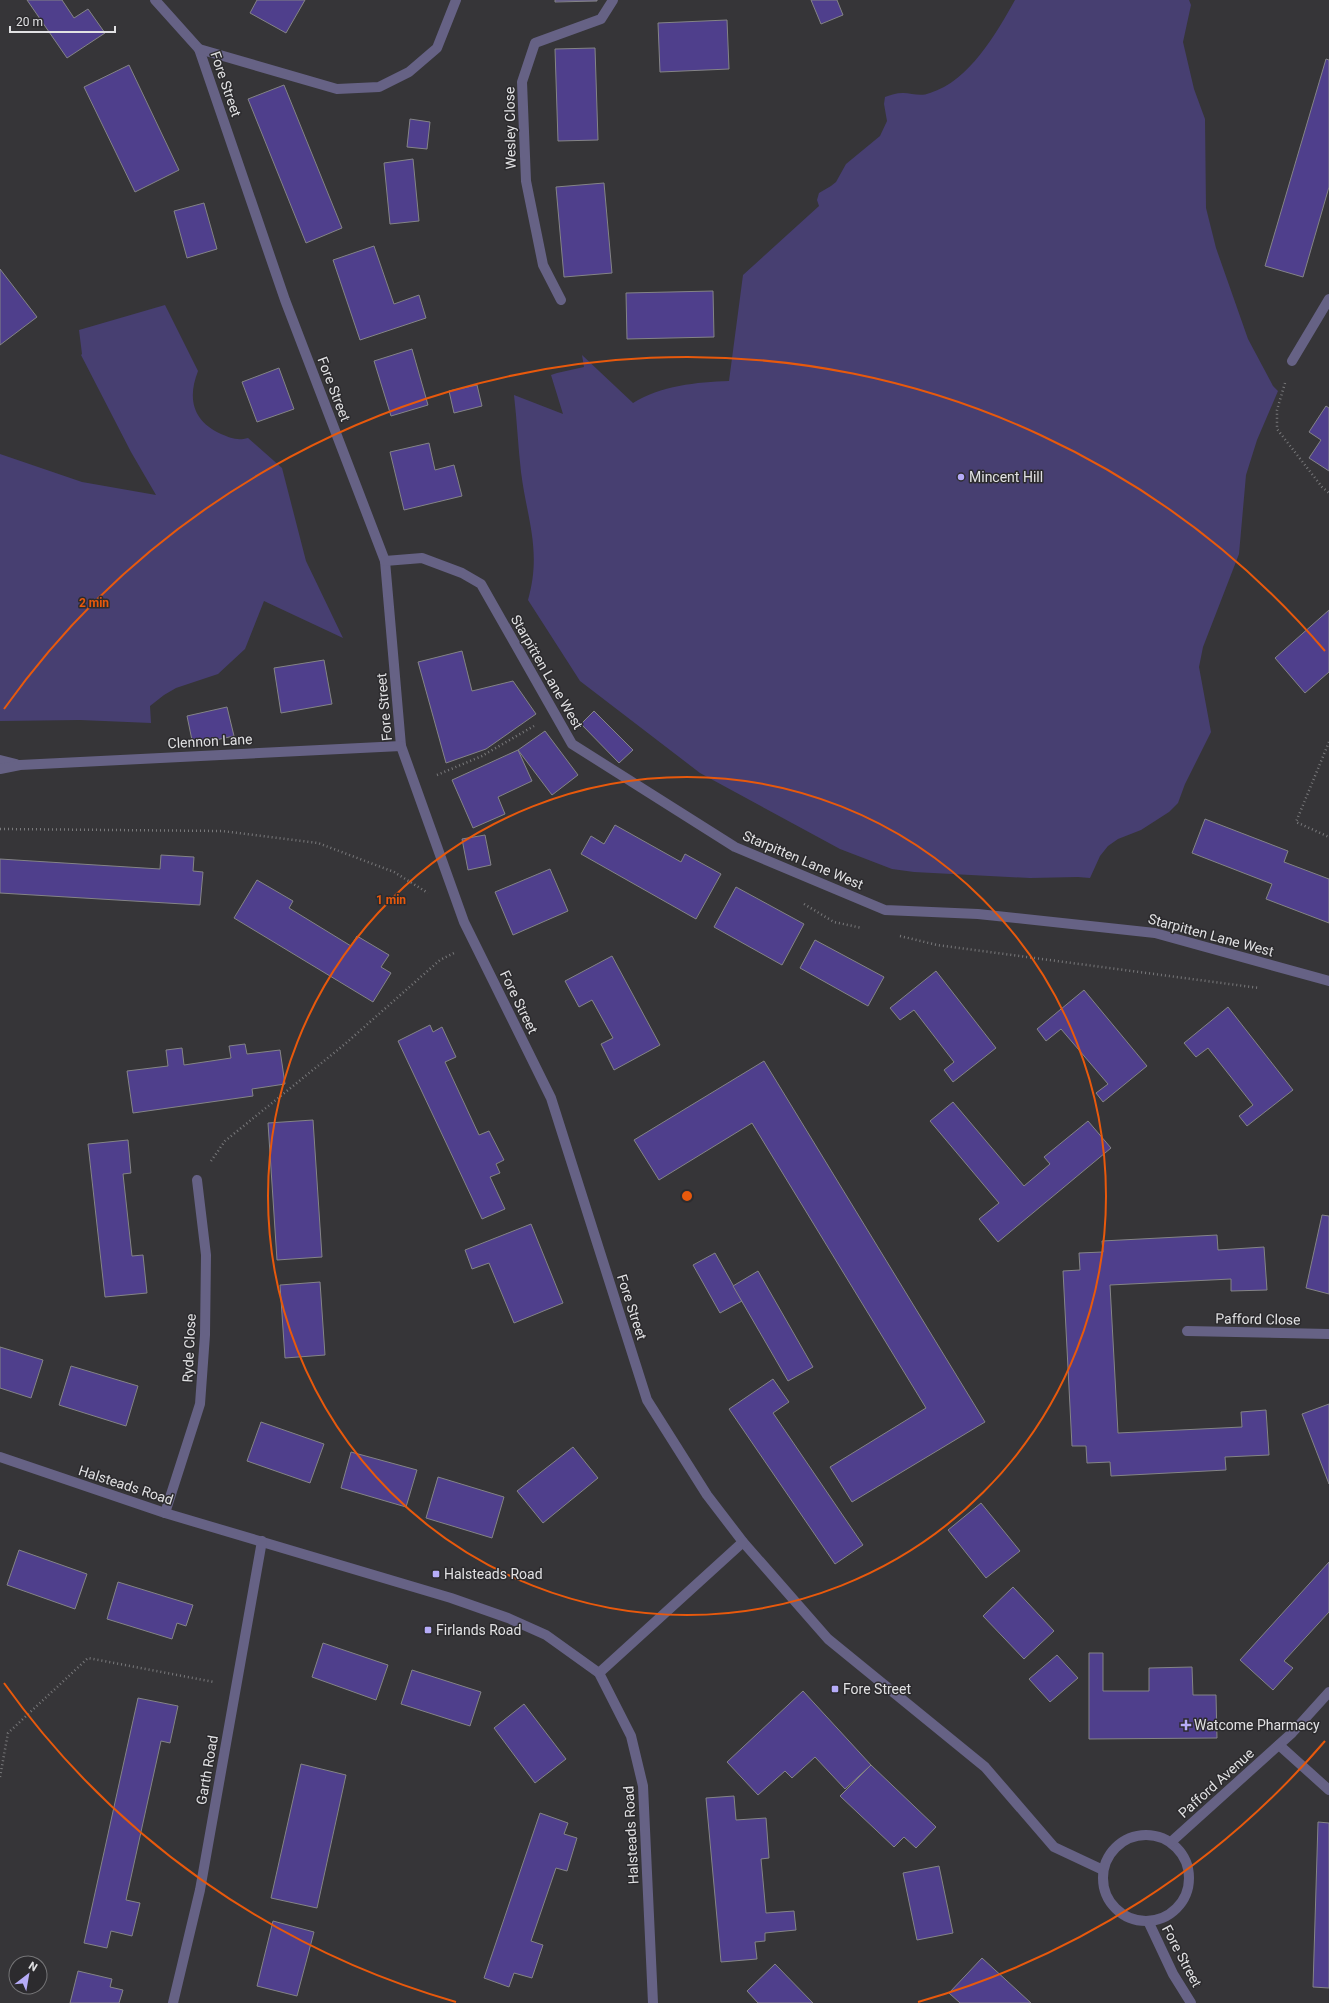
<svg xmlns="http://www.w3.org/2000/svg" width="1329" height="2003" font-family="Roboto,sans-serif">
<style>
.green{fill:#473f71}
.building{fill:#4f3f8c;stroke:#848486}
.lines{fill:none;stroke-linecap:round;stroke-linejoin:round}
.path{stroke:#79797b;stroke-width:2.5;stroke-dasharray:1 3;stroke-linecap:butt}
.minor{stroke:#666285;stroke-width:10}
.ring{fill:none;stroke:#e8590c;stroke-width:2}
.poi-dot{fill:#b6acf8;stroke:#2c2b2e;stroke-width:1.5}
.labels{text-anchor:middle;stroke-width:3;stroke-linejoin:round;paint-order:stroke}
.street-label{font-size:14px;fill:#e1e1e3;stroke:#2c2b2e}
.poi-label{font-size:14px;fill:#e1e1e3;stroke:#2c2b2e;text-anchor:start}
.centre{fill:#e8590c;stroke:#2c2b2e;stroke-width:2}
.ring-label{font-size:12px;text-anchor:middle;font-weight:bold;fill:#e8590c;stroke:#2c2b2e;stroke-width:3;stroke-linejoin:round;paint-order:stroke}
</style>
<rect width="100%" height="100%" fill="#363538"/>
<g class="green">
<path d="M1015,0H1189L1191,5L1183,42L1194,89L1205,119L1206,208L1216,248L1248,339L1273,386L1278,391L1257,440L1246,475L1239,554L1203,647L1199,667L1211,732L1185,784L1178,803L1169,812L1141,830L1118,839L1108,846L1100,856L1090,878L1078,877L1030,878L914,872L892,869L840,849L700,773L580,681L528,600C542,551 527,519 521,472C518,446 517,421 514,395L563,414L551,375L557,373L584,367L582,355L633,403C660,386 697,382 729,381L743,275L819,206L817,200L819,193L831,186L836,182L846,164L880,136L887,121L884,104L885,97C891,95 896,93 903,93C912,93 920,97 930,93C969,81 996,34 1015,0Z"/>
<path d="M165,305L198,371C187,399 193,421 221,434C231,438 237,441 248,438L282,468L306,561L343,638L264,601L245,649L218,674L176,688L164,695L150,706L151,723L80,720L0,721V454L82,482L156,495L131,452L81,355L82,354L79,330Z"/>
</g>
<g class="building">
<polygon points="27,0 62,0 74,18 88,9 105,33 67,58"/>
<polygon points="257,0 305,0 286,33 250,13"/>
<polygon points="555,0 597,0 597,1 555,2"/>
<polygon points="811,0 837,0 843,15 821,24"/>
<polygon points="727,20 729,69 660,72 658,23"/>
<polygon points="595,48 598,140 558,141 555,49"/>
<polygon points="1326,59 1329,60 1329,187 1303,277 1265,266"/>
<polygon points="129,65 179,170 135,192 84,87"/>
<polygon points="284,85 342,228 306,243 248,99"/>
<polygon points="410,119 430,122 427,149 407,147"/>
<polygon points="413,159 419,221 390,224 384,163"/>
<polygon points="604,183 612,273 564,277 556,187"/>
<polygon points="204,203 217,249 187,258 174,211"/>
<polygon points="374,246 394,304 419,295 426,318 360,340 333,260"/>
<polygon points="0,269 37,317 0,345"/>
<polygon points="713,291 714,337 627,339 626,293"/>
<polygon points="412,349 428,405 391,416 374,361"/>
<polygon points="279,368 294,409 257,422 242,382"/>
<polygon points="477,385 482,406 454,413 449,391"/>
<polygon points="1326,406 1329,408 1329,471 1309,458 1321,440 1309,432"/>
<polygon points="429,443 435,470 454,465 462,496 404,510 390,452"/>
<polygon points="1329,610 1329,672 1305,693 1275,658"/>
<polygon points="462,651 472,691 513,681 536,714 486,749 446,763 418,662"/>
<polygon points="324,660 332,704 281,713 274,668"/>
<polygon points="227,707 234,736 193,745 187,716"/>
<polygon points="594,711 633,750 619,763 581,724"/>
<polygon points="545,731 578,775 552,795 518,750"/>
<polygon points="518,750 532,781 498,797 505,814 473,828 452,780"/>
<polygon points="1205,819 1288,851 1284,862 1329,879 1329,923 1266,899 1272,884 1192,853"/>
<polygon points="615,825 681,862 685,854 721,874 696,919 581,854 591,836 604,844"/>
<polygon points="485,835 491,865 468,870 462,839"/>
<polygon points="161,855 194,857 193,871 203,872 200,905 0,893 0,859 160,869"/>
<polygon points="550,869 568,911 513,935 495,892"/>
<polygon points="257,880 293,901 289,908 351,946 357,936 389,955 381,967 391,973 373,1002 234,918"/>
<polygon points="736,887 804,924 782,965 714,927"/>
<polygon points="815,940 884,977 868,1006 800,968"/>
<polygon points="612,956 660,1045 614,1070 601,1044 613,1038 592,1000 579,1007 565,981"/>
<polygon points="936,971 996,1048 953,1082 944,1070 954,1062 914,1010 900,1020 890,1008"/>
<polygon points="1084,990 1147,1066 1103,1102 1096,1093 1108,1084 1061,1029 1046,1041 1037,1029"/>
<polygon points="1228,1007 1293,1090 1247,1126 1239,1116 1253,1105 1208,1048 1196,1057 1184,1043"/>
<polygon points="430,1025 433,1032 442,1027 456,1057 445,1062 479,1135 489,1131 504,1160 496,1164 500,1173 490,1177 505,1209 482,1219 398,1041"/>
<polygon points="245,1044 247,1054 280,1050 285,1084 252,1089 253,1096 133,1113 127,1071 168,1066 166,1050 182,1048 184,1065 231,1058 229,1046"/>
<polygon points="764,1061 985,1422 852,1502 830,1467 926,1408 752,1123 659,1180 634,1140"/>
<polygon points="953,1102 1024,1186 1050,1164 1044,1157 1088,1121 1111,1148 998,1242 979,1219 999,1203 930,1121"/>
<polygon points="313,1120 322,1257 277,1260 268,1123"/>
<polygon points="128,1140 131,1173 123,1174 132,1256 143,1255 147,1293 105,1297 88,1144"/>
<polygon points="1322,1215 1329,1216 1329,1294 1306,1288"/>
<polygon points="531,1224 563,1303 514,1323 489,1263 472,1269 465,1250"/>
<polygon points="1217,1235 1218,1250 1264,1247 1267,1290 1231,1291 1231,1279 1110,1285 1118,1433 1242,1427 1241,1412 1266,1410 1269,1455 1225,1457 1226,1470 1111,1476 1110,1462 1087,1463 1086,1446 1072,1446 1063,1271 1080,1270 1079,1253 1103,1252 1102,1241"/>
<polygon points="715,1253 742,1301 720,1313 693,1265"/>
<polygon points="758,1271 813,1367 788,1381 733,1286"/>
<polygon points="320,1282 325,1355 285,1358 280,1285"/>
<polygon points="0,1347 43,1360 31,1398 0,1388"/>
<polygon points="71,1366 138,1386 126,1426 59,1405"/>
<polygon points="773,1379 789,1402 773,1413 863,1545 835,1564 729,1409"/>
<polygon points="1329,1404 1329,1484 1302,1414"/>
<polygon points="261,1422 324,1444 310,1483 247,1461"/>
<polygon points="573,1447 598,1478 543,1523 517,1491"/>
<polygon points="351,1452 417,1470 406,1507 341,1488"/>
<polygon points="438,1477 504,1497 492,1538 426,1518"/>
<polygon points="981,1503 1020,1551 986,1578 948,1530"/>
<polygon points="19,1550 87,1574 75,1609 7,1585"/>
<polygon points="1329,1562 1329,1612 1284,1661 1293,1668 1273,1690 1240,1660"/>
<polygon points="118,1582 193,1605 186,1626 177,1623 172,1639 107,1619"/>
<polygon points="1013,1587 1054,1631 1024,1659 983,1616"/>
<polygon points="323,1643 388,1665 376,1700 312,1677"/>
<polygon points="1089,1653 1103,1653 1103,1691 1149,1691 1149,1668 1192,1667 1193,1695 1216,1695 1217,1738 1089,1739"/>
<polygon points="1057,1655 1078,1678 1050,1702 1029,1679"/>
<polygon points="412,1670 481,1692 470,1726 401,1704"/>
<polygon points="803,1691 871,1765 845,1789 815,1757 792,1778 785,1771 758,1795 727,1762"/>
<polygon points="138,1698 178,1706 170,1743 161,1741 126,1900 140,1903 132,1936 111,1931 107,1948 84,1943"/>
<polygon points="524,1704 566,1759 535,1783 494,1728"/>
<polygon points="301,1764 346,1775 317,1908 271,1898"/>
<polygon points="871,1765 936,1827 916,1848 904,1837 894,1847 840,1796"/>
<polygon points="734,1796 736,1820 766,1818 769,1858 761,1859 766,1913 794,1911 796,1930 765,1933 765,1941 755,1942 757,1959 721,1962 706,1798"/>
<polygon points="540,1813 568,1823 564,1834 577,1838 567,1871 556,1868 531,1941 543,1945 532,1978 514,1973 509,1987 484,1978"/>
<polygon points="1318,1822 1329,1823 1329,1988 1313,1987"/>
<polygon points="939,1866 953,1933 917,1940 903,1873"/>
<polygon points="273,1921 314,1932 297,1996 257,1986"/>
<polygon points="982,1958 1031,2003 960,2003 949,1993"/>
<polygon points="775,1964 813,2003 758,2003 747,1991"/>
<polygon points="78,1971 112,1979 110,1987 123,1990 119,2003 70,2003"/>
</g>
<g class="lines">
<g class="path">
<polyline points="1285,383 1277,410 1277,429 1322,487 1329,493"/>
<polyline points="1329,742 1296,822 1329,837"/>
<polyline points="437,775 482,756 534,726"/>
<polyline points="0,829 222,831 318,843 394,872 428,893"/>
<polyline points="804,904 834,922 862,928"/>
<polyline points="900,936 937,945 1259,988"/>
<polyline points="211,1161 225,1141 345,1044 440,960 454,953"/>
<polyline points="0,1777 8,1733 88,1658 214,1682"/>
</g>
<g class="minor">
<polyline points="155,0 199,49 285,300 385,561 401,746 464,922 551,1098 647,1400 707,1495 743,1542 828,1639 985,1767 1054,1847 1103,1870"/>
<polyline points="199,49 337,89 379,87 409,72 437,48 456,0"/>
<polyline points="561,300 543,265 526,181 522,82 535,43 601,19 613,0"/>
<polyline points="1292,361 1329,299"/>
<polyline points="385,561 422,558 462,573 481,584 572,744 735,847 885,910 978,914 1155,933 1329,981"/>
<polyline points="0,760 16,764"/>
<polyline points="0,769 20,765 401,746"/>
<polyline points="1187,1331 1329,1334"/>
<polyline points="0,1457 165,1513 451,1598 508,1618 546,1635 599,1673 631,1736 643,1786 653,2003"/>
<polyline points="165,1513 200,1404 205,1335 206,1255 197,1180"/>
<polyline points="599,1673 743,1542"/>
<polyline points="1279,1745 1329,1790"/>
<circle cx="1146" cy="1878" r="43"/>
<polyline points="1171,1842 1292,1733 1329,1692"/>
<polyline points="1149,1923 1173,1974 1191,2003"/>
<polyline points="173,2003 200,1890 262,1541"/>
</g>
</g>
<g class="ring">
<circle cx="687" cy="1196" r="419"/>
<path d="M1325 1741A839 839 0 0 1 918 2002M456 2002A839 839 0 0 1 4 1683M4 709A839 839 0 0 1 1325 651"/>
</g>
<g class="poi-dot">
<circle cx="961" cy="477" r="4"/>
<rect x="432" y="1570" width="8" height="8" rx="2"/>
<rect x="424" y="1626" width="8" height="8" rx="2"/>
<rect x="831" y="1685" width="8" height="8" rx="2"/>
<path d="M1184 1719h4v4h4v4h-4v4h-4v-4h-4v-4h4z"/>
</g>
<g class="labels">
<g class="street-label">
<text transform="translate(226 84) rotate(71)" y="5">Fore Street</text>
<text transform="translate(510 128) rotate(-91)" y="5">Wesley Close</text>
<text transform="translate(334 389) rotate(69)" y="5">Fore Street</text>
<text transform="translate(547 672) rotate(60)" y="5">Starpitten Lane West</text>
<text transform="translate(384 707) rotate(-95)" y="5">Fore Street</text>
<text transform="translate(210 741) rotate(-3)" y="5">Clennon Lane</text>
<text transform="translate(803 860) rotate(23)" y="5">Starpitten Lane West</text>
<text transform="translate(1211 935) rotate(15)" y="5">Starpitten Lane West</text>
<text transform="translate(519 1002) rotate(64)" y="5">Fore Street</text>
<text transform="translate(632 1307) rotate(72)" y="5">Fore Street</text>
<text transform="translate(1258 1319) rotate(1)" y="5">Pafford Close</text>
<text transform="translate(189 1348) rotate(-87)" y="5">Ryde Close</text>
<text transform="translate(126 1485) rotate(18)" y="5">Halsteads Road</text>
<text transform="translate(207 1770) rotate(-80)" y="5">Garth Road</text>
<text transform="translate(1216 1783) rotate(-42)" y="5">Pafford Avenue</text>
<text transform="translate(631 1835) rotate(-93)" y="5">Halsteads Road</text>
<text transform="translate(1182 1956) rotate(62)" y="5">Fore Street</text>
</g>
<g class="poi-label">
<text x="969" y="482">Mincent Hill</text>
<text x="444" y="1579">Halsteads Road</text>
<text x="436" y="1635">Firlands Road</text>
<text x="843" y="1694">Fore Street</text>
<text x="1194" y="1730">Watcome Pharmacy</text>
</g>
</g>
<circle cx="687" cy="1196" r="6" class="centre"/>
<g class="ring-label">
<text x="94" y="607">2 min</text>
<text x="391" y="904">1 min</text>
</g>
<g transform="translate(28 1975) rotate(31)"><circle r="19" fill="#2c2b2e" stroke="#747476"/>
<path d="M0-3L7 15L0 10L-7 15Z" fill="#b6acf8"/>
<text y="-6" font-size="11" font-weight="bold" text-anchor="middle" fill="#e1e1e3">N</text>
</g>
<path d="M10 26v6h105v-6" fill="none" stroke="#e1e1e3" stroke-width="2"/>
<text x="16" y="26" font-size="12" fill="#e1e1e3" stroke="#2c2b2e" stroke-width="3" paint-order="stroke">20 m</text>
</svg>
